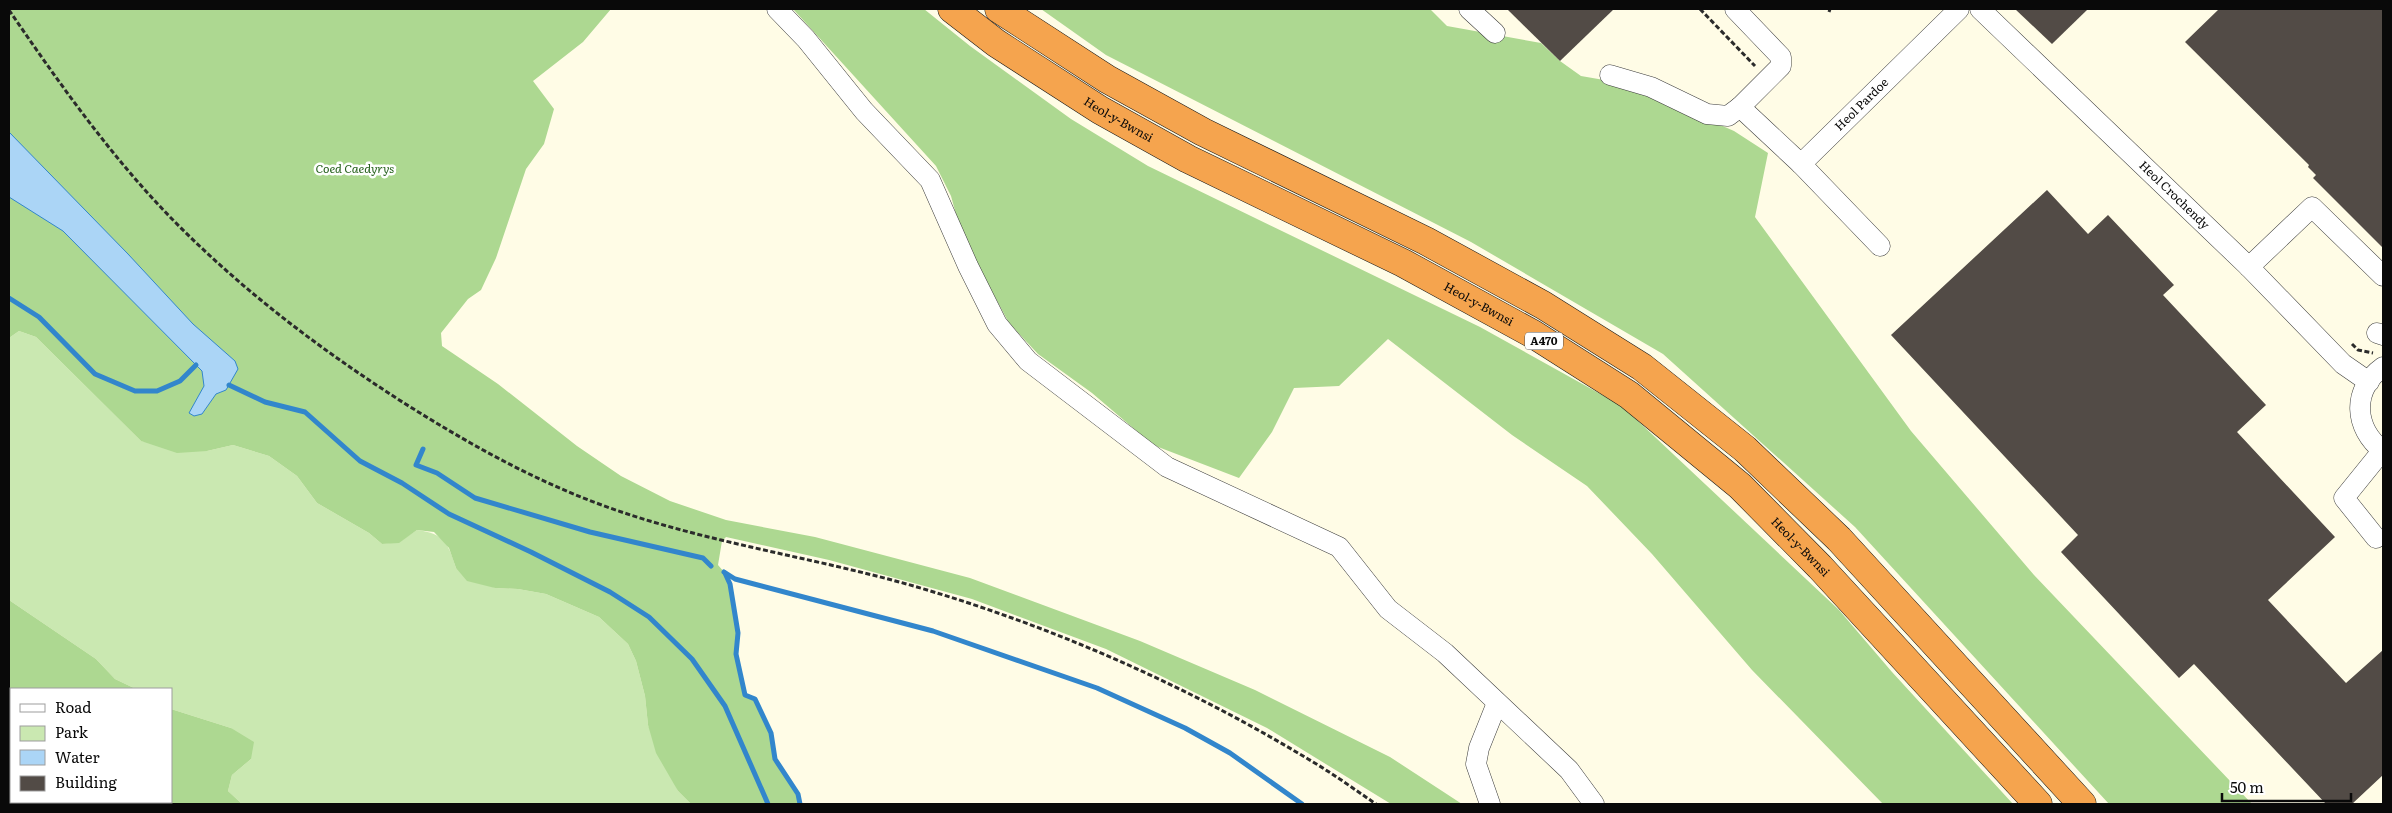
<svg xmlns="http://www.w3.org/2000/svg" width="2392" height="813" font-family="Literata,serif">
<style>
.green{fill:#cae8b1}
.forest{fill:#add891}
.water{fill:#abd5f6;stroke:#3286cc}
.lines{fill:none;stroke-linecap:round;stroke-linejoin:round}
.stream{stroke:#3286cc;stroke-width:5}
.building{fill:#524b46}
.minor-casing{stroke:#3c3c3c;stroke-width:21}
.highway-casing{stroke:#1a1a1a;stroke-width:29}
.path{stroke:#2b2b2b;stroke-width:3;stroke-dasharray:5 2.5;stroke-linecap:butt}
.minor{stroke:#fff;stroke-width:20}
.highway{stroke:#f5a44e;stroke-width:28}
.labels{text-anchor:middle;stroke-width:5;stroke-linejoin:round;paint-order:stroke}
.shield{fill:#fff;stroke:#535353;stroke-width:1}
.shield-label{font-size:11px;font-weight:bold;fill:#090909}
.street-label{font-size:12px;fill:#090909;stroke:#fff}
.park-label{font-size:12px;font-style:italic;fill:#25601b;stroke:#fff}
</style>
<rect width="100%" height="100%" fill="#fffce6"/>
<path class="green" d="M19,331L36,337L141,441L207,451L233,445L269,456L297,476L317,503L369,533L382,544L399,542L417,530C445,534 448,543 456,568L495,588L518,589L546,594L599,617L628,644L636,661L645,696L648,725L678,791L691,804H242L228,791L232,775L251,759L231,728L171,709V689H136L115,679L96,659L9,600V338Z"/>
<g class="forest">
<polygon points="9,9 611,9 583,42 533,81 554,109 544,144 526,169 496,258 481,290 468,299 441,333 442,346 498,384 577,446 621,476 670,501 726,520 815,537 970,578 1140,641 1255,690 1390,757 1462,804 1391,804 1267,728 1106,649 972,599 829,560 726,537 722,541 718,565 724,572 730,584 738,633 736,654 745,695 755,699 771,733 775,759 798,794 800,804 691,804 678,791 656,753 648,725 645,696 636,661 628,644 599,617 546,594 518,589 495,588 467,581 456,568 449,548 434,532 417,530 399,543 382,544 369,533 317,503 297,476 269,456 233,445 207,451 177,453 141,441 36,337 19,331 9,338"/>
<polygon points="793,9 924,9 970,46 1071,119 1148,166 1480,327 1622,406 1839,610 1892,672 2013,804 1883,804 1752,670 1652,554 1587,486 1512,435 1388,339 1339,386 1294,388 1272,432 1239,478 1153,445 1092,393 1038,354 1009,323 962,236 951,196 936,166"/>
<polygon points="1041,9 1430,9 1447,26 1541,43 1560,61 1581,76 1627,84 1734,131 1768,153 1755,217 1911,431 2034,575 2252,804 2109,804 1855,527 1663,354 1471,242 1106,55"/>
<polygon points="9,600 96,659 115,679 136,689 11,689 11,718 9,716"/>
<polygon points="171,709 231,728 254,742 251,759 232,775 228,791 242,804 87,804 85,802 171,802"/>
</g>
<polygon class="water" points="9,132 128,254 193,324 235,361 238,369 226,390 216,394 202,414 194,416 189,413 204,386 202,371 63,231 9,197"/>
<g class="lines">
<g class="stream">
<polyline points="9,298 39,317 95,374 135,391 157,391 180,381 196,365"/>
<polyline points="229,385 265,402 305,412 360,461 402,483 449,514 531,552 610,592 649,617 692,659 725,706 768,804"/>
<polyline points="423,449 416,465 437,473 475,498 590,532 703,558 711,566"/>
<polyline points="724,572 735,579 933,631 1097,688 1185,728 1230,753 1302,804"/>
<polyline points="725,573 730,584 738,633 736,654 745,695 755,699 771,733 775,759 798,794 800,804"/>
</g>
</g>
<g class="building">
<polygon points="1507,9 1614,9 1560,61"/>
<polygon points="2015,9 2088,9 2052,44"/>
<polygon points="2219,9 2383,9 2383,248 2313,178 2316,175 2308,167 2309,165 2185,42"/>
<polygon points="2047,190 2088,234 2108,215 2174,285 2163,295 2266,405 2237,432 2335,537 2268,600 2346,683 2383,650 2383,775 2352,804 2326,804 2194,664 2179,678 2061,552 2078,535 1891,335"/>
</g>
<g class="lines">
<defs>
<g id="minor">
<polyline points="777,9 806,39 864,111 930,180 968,266 997,324 1028,361 1167,467 1339,547 1388,609 1445,653 1569,770 1594,804"/>
<polyline points="1469,9 1495,33"/>
<path id="s1" d="M1735,9L1781,57V66L1740,107L1801,164L1959,9"/>
<path id="s2" d="M1980,9L2249,267L2343,364L2369,382"/>
<polyline points="1610,75 1651,87 1707,114 1728,116 1740,107"/>
<polyline points="1801,164 1880,246"/>
<polyline points="2249,267 2312,207 2383,276"/>
<polyline points="2377,333 2383,335"/>
<path d="M2383,367C2351,390 2354,428 2383,451"/>
<polyline points="2376,538 2344,498 2382,451"/>
<polyline points="1490,804 1476,764 1479,748 1497,703"/>
</g>
<g id="highway">
<path id="s3" d="M952,9L996,43L1100,110L1188,159L1403,263L1533,334L1629,395L1740,486L1820,567L2038,804"/>
<polyline points="999,9 1107,79 1203,132 1426,241 1543,305 1642,367 1745,449 1839,539 2082,804"/>
</g>
</defs>
<use href="#minor" class="minor-casing"/>
<use href="#highway" class="highway-casing"/>
<g class="path">
<polyline points="1700,9 1755,66"/>
<path d="M9,10C59,83 112,158 174,221C243,291 321,350 404,403C466,442 529,478 599,504C709,545 825,558 937,593C1065,632 1194,690 1308,759C1332,773 1354,789 1376,804"/>
<polyline points="1829,12 1830,9"/>
<polyline points="2352,344 2358,350 2373,353"/>
<polyline points="9,716 11,718"/>
<polyline points="85,802 87,804"/>
</g>
<use href="#minor" class="minor"/>
<use href="#highway" class="highway"/>
</g>
<g class="labels">
<rect class="shield" x="1525" y="332.5" width="38" height="17" rx="4"/>
<g class="shield-label">
<text x="1544" y="345">A470</text>
</g>
<g class="street-label">
<text dy="4" stroke="none"><textPath href="#s1" startOffset="302">Heol Pardoe</textPath></text>
<text dy="4" stroke="none"><textPath href="#s3" startOffset="200">Heol-y-Bwnsi</textPath></text>
<text dy="4" stroke="none"><textPath href="#s2" startOffset="269">Heol Crochendy</textPath></text>
<text dy="4" stroke="none"><textPath href="#s3" startOffset="605">Heol-y-Bwnsi</textPath></text>
<text dy="4" stroke="none"><textPath href="#s3" startOffset="1010">Heol-y-Bwnsi</textPath></text>
</g>
<g class="park-label">
<text x="355" y="173">Coed Caedyrys</text>
</g>
</g>
<rect width="2392" height="813" fill="none" stroke="#090909" stroke-width="20"/>
<rect x="10" y="688" width="162" height="115" fill="#ffffff" stroke="#9d9d9d"/>
<rect x="20" y="704" width="25" height="8" fill="#ffffff" stroke="#9d9d9d"/>
<text x="55" y="713" font-size="15" fill="#090909">Road</text>
<rect x="20" y="726" width="25" height="15" fill="#cae8b1" stroke="#9d9d9d"/>
<text x="55" y="738" font-size="15" fill="#090909">Park</text>
<rect x="20" y="750" width="25" height="15" fill="#abd5f6" stroke="#9d9d9d"/>
<text x="55" y="763" font-size="15" fill="#090909">Water</text>
<rect x="20" y="776" width="25" height="15" fill="#524b46" stroke="#9d9d9d"/>
<text x="55" y="788" font-size="15" fill="#090909">Building</text>
<path d="M2222 793v8h129v-8" fill="none" stroke="#090909" stroke-width="2.5"/>
<text x="2230" y="793" font-size="15" fill="#090909" stroke="#ffffff" stroke-width="4" paint-order="stroke">50 m</text>
</svg>
